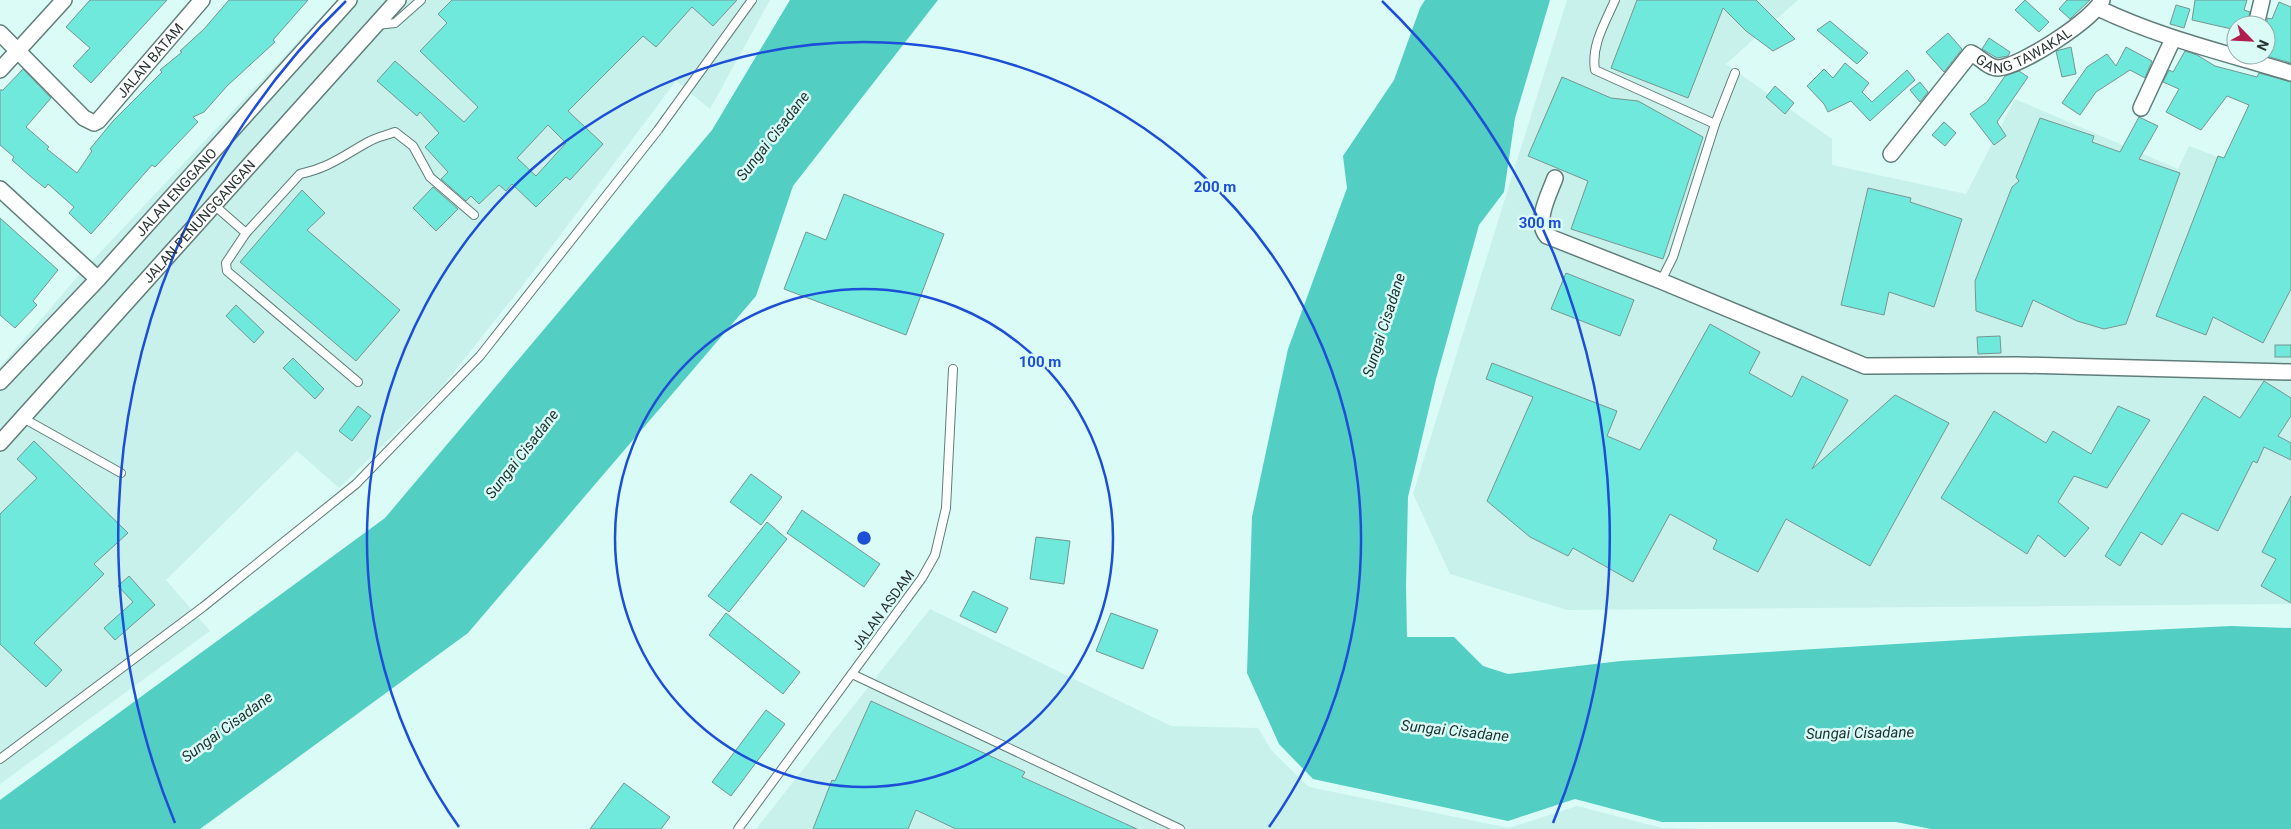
<svg xmlns="http://www.w3.org/2000/svg" width="2291" height="829" font-family="Roboto,sans-serif">
<style>
.built{fill:#c8f1ec}
.water{fill:#52cfc2}
.building{fill:#6fe9dc;stroke:#779591;fill-rule:evenodd}
.lines{fill:none;stroke-linecap:round;stroke-linejoin:round}
.lane-casing{stroke:#607d79;stroke-width:10}
.street-casing{stroke:#607d79;stroke-width:18}
.lane{stroke:#fff;stroke-width:8}
.street{stroke:#fff;stroke-width:15}
.ring{fill:none;stroke:#1d4ed8;stroke-width:2.5}
.labels{text-anchor:middle;stroke-width:5;stroke-linejoin:round;paint-order:stroke}
.street-label{font-size:14px;fill:#293533;stroke:#dbfbf7}
.water-label{font-size:15px;font-style:italic;fill:#1a302d;stroke:#dbfbf7}
.centre{fill:#1d4ed8;stroke:#dbfbf7;stroke-width:2.5}
.ring-label{font-size:15px;text-anchor:middle;font-weight:bold;fill:#1d4ed8;stroke:#dbfbf7;stroke-width:5;stroke-linejoin:round;paint-order:stroke}
</style>
<rect width="100%" height="100%" fill="#dbfbf7"/>
<g class="built">
<polygon points="337,0 770,0 710,109 676,81 520,289 441,388 339,488 297,451 166,580 210,631 0,784 0,367 79,275"/>
<polygon points="1567,0 1798,0 1726,64 1832,139 1832,165 1966,194 2015,99 2178,169 2189,146 2291,185 2291,604 1567,610 1450,574 1413,494"/>
<polygon points="930,609 1171,726 1258,728 1272,751 1309,787 1509,828 1577,806 1662,828 1721,829 756,829"/>
</g>
<g class="water">
<polygon points="790,0 938,0 793,186 756,296 468,633 200,829 0,829 0,800 385,518 712,130"/>
<polygon points="1425,0 1550,0 1515,118 1504,192 1479,225 1436,379 1408,497 1406,586 1407,637 1454,637 1483,666 1508,674 1621,661 2026,636 2231,626 2291,628 2291,829 1931,829 1896,822 1662,822 1575,799 1508,821 1313,779 1279,744 1247,673 1252,517 1288,349 1347,188 1343,156 1394,80 1420,8"/>
</g>
<g class="building">
<polygon points="90,0 167,0 91,83 73,66 90,48 66,27"/>
<polygon points="229,0 308,0 273,40 275,42 227,86 204,112 193,117 198,122 155,167 152,165 91,234 69,213 74,207 48,184 45,188 30,176 12,160 14,157 0,145 0,90 3,90 23,69 51,98 26,127 49,147 47,149 77,173 92,151 90,149 113,121 162,72 160,70 182,52 180,51 204,29"/>
<path d="M452,0H737L713,26L692,7L656,47L643,36L568,111L603,144L570,180L566,177L536,207L512,184L506,191L499,185L479,204L471,196L466,201L441,179L448,172L425,147L439,133L420,112L417,116L377,81L395,61L464,122L478,107L420,51L447,23L438,14ZM548,125L566,143L536,176L517,158Z"/>
<polygon points="1637,0 1756,0 1795,39 1773,51 1746,31 1723,8 1688,98 1611,68"/>
<polygon points="2025,0 2049,22 2039,32 2015,10"/>
<polygon points="2067,0 2090,0 2070,19 2059,9"/>
<polygon points="2195,0 2247,0 2244,10 2250,12 2247,25 2236,25 2236,30 2192,20"/>
<polygon points="2279,2 2291,7 2291,63 2266,56 2267,18 2272,19"/>
<polygon points="2176,5 2190,9 2184,28 2170,24"/>
<polygon points="1830,21 1868,53 1857,64 1817,30"/>
<polygon points="1948,33 1962,49 1944,72 1926,52"/>
<polygon points="1989,38 2010,52 2008,56 1997,58 1982,49"/>
<polygon points="2071,47 2076,74 2062,77 2056,51"/>
<polygon points="2126,47 2152,61 2145,78 2130,70 2096,92 2080,115 2062,103 2087,67 2107,54 2116,66"/>
<polygon points="2185,51 2197,55 2215,66 2257,77 2259,73 2291,82 2291,289 2263,343 2213,317 2206,335 2156,316 2218,156 2224,158 2249,105 2227,96 2201,130 2166,112 2179,89 2163,82 2169,70 2173,72"/>
<polygon points="1845,63 1869,83 1862,92 1872,102 1907,70 1915,80 1870,121 1851,101 1828,112 1824,104 1807,86 1824,69 1833,78"/>
<polygon points="2019,71 2028,77 1997,122 2006,136 1994,145 1970,114 1987,102 2005,76"/>
<polygon points="1562,77 1611,98 1638,101 1703,137 1663,259 1571,229 1588,181 1528,156"/>
<polygon points="1920,82 1928,92 1920,102 1910,90"/>
<polygon points="1775,86 1794,103 1785,114 1766,97"/>
<polygon points="2139,117 2158,126 2139,159 2180,173 2126,324 2104,329 2077,321 2033,300 2022,327 1976,311 1975,281 2012,187 2019,181 2016,177 2040,118 2094,136 2092,142 2120,152"/>
<polygon points="1944,122 1956,133 1945,146 1932,135"/>
<polygon points="433,187 458,209 436,231 413,208"/>
<polygon points="1868,188 1911,198 1910,202 1962,219 1934,307 1889,292 1884,315 1841,305"/>
<polygon points="302,190 325,213 307,230 400,310 356,361 240,262"/>
<polygon points="844,194 944,234 906,335 784,289 806,232 826,240"/>
<polygon points="0,218 58,270 33,301 37,305 15,328 0,315"/>
<polygon points="1566,273 1634,300 1620,336 1551,309"/>
<polygon points="236,305 264,332 254,343 226,316"/>
<polygon points="1710,324 1760,352 1749,373 1792,397 1802,376 1848,400 1812,469 1895,395 1949,423 1870,566 1786,519 1758,572 1713,549 1717,540 1670,514 1633,582 1573,548 1568,556 1530,537 1487,501 1533,397 1486,379 1492,363 1617,411 1607,436 1640,450"/>
<polygon points="2000,336 2001,353 1978,354 1977,337"/>
<rect x="2275" y="345" width="16" height="12"/>
<polygon points="293,358 324,389 315,399 283,368"/>
<polygon points="2264,381 2291,398 2291,416 2278,436 2291,443 2291,460 2264,447 2257,463 2253,461 2218,531 2182,513 2162,545 2141,532 2120,566 2105,556 2204,396 2240,418"/>
<polygon points="358,406 371,416 352,441 339,431"/>
<polygon points="2118,406 2150,420 2107,488 2074,476 2058,502 2089,528 2065,557 2038,535 2027,554 1941,498 1994,411 2046,443 2053,431 2091,454"/>
<polygon points="34,441 128,533 94,564 104,574 34,643 62,670 46,687 0,644 0,514 37,478 17,459"/>
<polygon points="751,474 782,497 761,525 730,502"/>
<polygon points="2291,496 2291,603 2261,586 2276,559 2262,552"/>
<polygon points="802,510 880,564 864,587 787,533"/>
<polygon points="767,522 787,539 729,612 708,596"/>
<polygon points="1036,537 1070,541 1064,584 1030,579"/>
<polygon points="129,576 155,605 115,640 104,628 133,602 118,586"/>
<polygon points="973,591 1008,608 996,633 960,616"/>
<polygon points="726,613 800,672 783,694 709,635"/>
<polygon points="1111,613 1158,630 1143,669 1096,651"/>
<polygon points="871,701 1025,772 1022,777 1137,829 956,829 916,810 908,829 813,829 832,780 835,781"/>
<polygon points="766,710 785,724 731,796 712,782"/>
<polygon points="624,783 670,817 661,829 590,829"/>
</g>
<g class="lines">
<defs>
<g id="lane">
<path d="M1615,0C1605,23 1591,45 1595,70L1715,124"/>
<polyline points="377,25 395,23 421,0"/>
<polyline points="214,205 246,233 226,263 227,271 358,382"/>
<path d="M246,233L300,174C329,168 344,155 370,141C377,137 387,135 395,132L413,146L430,177L474,215"/>
<polyline points="1661,281 1673,257 1715,124 1735,73"/>
<polyline points="23,418 121,473"/>
<polyline points="852,674 1180,829"/>
<polyline points="0,759 203,607 356,484 480,356 658,130 752,0"/>
<polyline points="738,829 922,578 935,555 946,508 953,369"/>
</g>
<g id="street">
<path d="M2098,8C2160,38 2226,53 2291,73"/>
<polyline points="2256,25 2262,0"/>
<path id="s1" d="M0,33L84,118L94,123L98,121L202,0"/>
<polyline points="0,70 64,0"/>
<polyline points="2141,108 2173,39"/>
<path id="s2" d="M1891,154L1971,53C1980,57 1988,68 1998,68C2020,67 2093,20 2102,0"/>
<path d="M1555,178C1549,195 1534,221 1547,236L1661,281L1865,366L2018,365L2291,372"/>
<polyline points="0,189 98,279"/>
<path id="s3" d="M0,382L98,279L349,0"/>
<path id="s4" d="M0,443L398,0"/>
</g>
</defs>
<use href="#lane" class="lane-casing"/>
<use href="#street" class="street-casing"/>
<use href="#lane" class="lane"/>
<use href="#street" class="street"/>
</g>
<g class="ring">
<circle cx="864" cy="538" r="249"/>
<path d="M459 827A497 497 0 1 1 1269 827"/>
<path d="M175 823A746 746 0 0 1 346 1M1382 1A746 746 0 0 1 1553 823"/>
</g>
<g class="labels">
<g class="street-label">
<text dy="5" stroke="none"><textPath href="#s2" startOffset="189">GANG TAWAKAL</textPath></text>
<text dy="5" stroke="none"><textPath href="#s1" startOffset="215">JALAN BATAM</textPath></text>
<text dy="5" stroke="none"><textPath href="#s3" startOffset="259">JALAN ENGGANO</textPath></text>
<text dy="5" stroke="none"><textPath href="#s4" startOffset="298">JALAN PENUNGGANGAN</textPath></text>
<text transform="translate(883 610) rotate(-54)" y="5">JALAN ASDAM</text>
</g>
<g class="water-label">
<text transform="translate(773 136) rotate(-52)" y="5">Sungai Cisadane</text>
<text transform="translate(1384 325) rotate(-72)" y="5">Sungai Cisadane</text>
<text transform="translate(522 454) rotate(-52)" y="5">Sungai Cisadane</text>
<text transform="translate(227 727) rotate(-36)" y="5">Sungai Cisadane</text>
<text transform="translate(1455 731) rotate(6)" y="5">Sungai Cisadane</text>
<text transform="translate(1860 733) rotate(-1)" y="5">Sungai Cisadane</text>
</g>
</g>
<circle cx="864" cy="538" r="8" class="centre"/>
<g class="ring-label">
<text x="1215" y="192">200 m</text>
<text x="1540" y="228">300 m</text>
<text x="1040" y="367">100 m</text>
</g>
<g transform="translate(2251 40) rotate(114)"><circle r="24" fill="#dbfbf7" stroke="#94aca9"/>
<path d="M0-4L9 19L0 12L-9 19Z" fill="#b01f50"/>
<text y="-8" font-size="14" font-weight="bold" text-anchor="middle" fill="#293533">N</text>
</g>
</svg>
